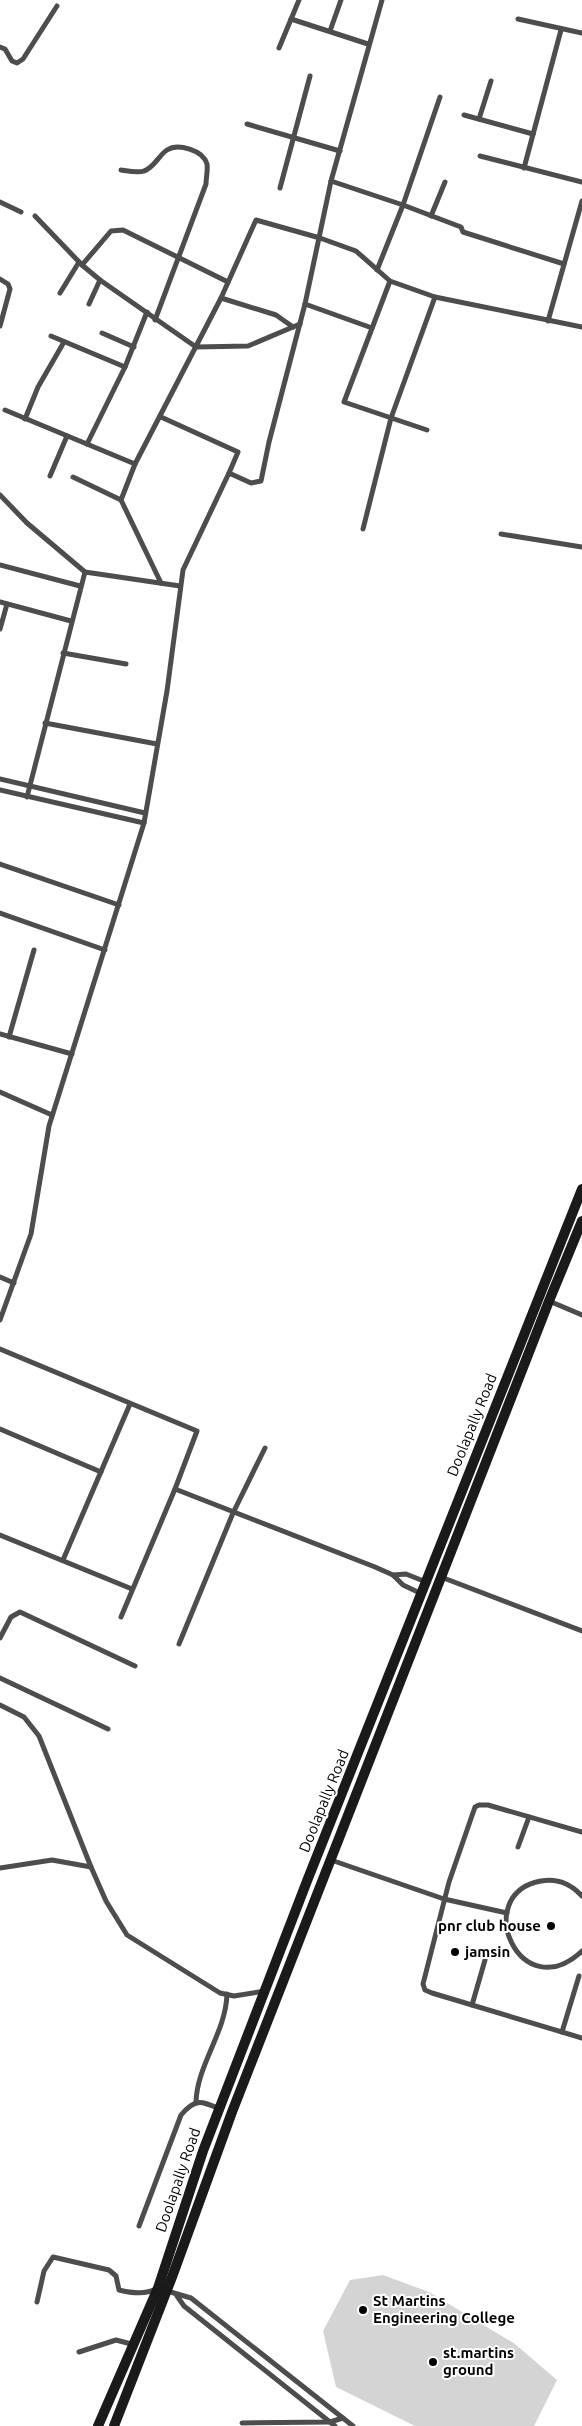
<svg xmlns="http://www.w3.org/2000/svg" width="582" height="2426" font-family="Ubuntu,sans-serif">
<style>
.pitch{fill:#d4d4d4}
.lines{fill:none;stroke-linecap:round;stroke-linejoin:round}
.street{stroke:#4d4d4d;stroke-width:5}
.secondary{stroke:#1a1a1a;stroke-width:10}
.poi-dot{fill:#000;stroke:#fff;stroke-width:2}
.labels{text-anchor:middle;stroke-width:4;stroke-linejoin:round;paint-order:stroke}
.street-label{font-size:15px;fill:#000;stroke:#fff}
.poi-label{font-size:15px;font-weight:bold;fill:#000;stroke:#fff;text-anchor:start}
</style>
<rect width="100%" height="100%" fill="#fff"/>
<polygon class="pitch" points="383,2275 429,2292 515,2344 557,2380 534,2426 415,2426 336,2387 323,2331 350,2280"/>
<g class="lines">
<g class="street">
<polyline points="291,19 368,44"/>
<polyline points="518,19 582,33"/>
<polyline points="330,31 341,0"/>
<polyline points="0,47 5,49 12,61 17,63 23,59 57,6"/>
<polyline points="279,48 299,0"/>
<polyline points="464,115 533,134"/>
<polyline points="479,119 491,81"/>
<polyline points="247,124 340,151"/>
<polyline points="480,156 582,182"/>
<polyline points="524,168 561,30"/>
<path d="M121,170C128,171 138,173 144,171C154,168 159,155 167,150C178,143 203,150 207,164C208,170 206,178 206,184L155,320"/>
<polyline points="331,181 403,205 461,227 463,232 564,264"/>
<polyline points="280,188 310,76"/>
<polyline points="0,202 21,212"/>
<polyline points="35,216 82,265 100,280 196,347 248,346 300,324"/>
<polyline points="431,216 445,182"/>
<polyline points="82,265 111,231 123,230 228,282"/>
<polyline points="377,270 403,205 440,97"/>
<polyline points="0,279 8,284 10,289 0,326"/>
<polyline points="390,281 344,402 427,430"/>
<polyline points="60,293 79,262"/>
<polyline points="221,298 276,315 293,327"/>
<polyline points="89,304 100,280"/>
<polyline points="305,304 372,328"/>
<polyline points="548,321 582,201"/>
<polyline points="102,333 134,347"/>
<polyline points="51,336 125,367"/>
<polyline points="5,410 135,464"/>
<polyline points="161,417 238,452 229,473"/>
<polyline points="25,419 38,387 64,342"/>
<polyline points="87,444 125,367 147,312"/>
<polyline points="50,476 67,436"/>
<polyline points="73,477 121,500"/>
<polyline points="0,495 27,523 85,572 180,586"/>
<polyline points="363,529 391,418 435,297"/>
<polyline points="501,534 582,547"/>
<polyline points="0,565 80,586"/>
<polyline points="161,583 121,500 135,464 221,298 256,220 320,238 356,251 390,281 435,297 582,327"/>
<polyline points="0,602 71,621"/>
<polyline points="0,629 7,604"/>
<polyline points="63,653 126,664"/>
<polyline points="45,723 157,744"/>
<polyline points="0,779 145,813"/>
<polyline points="0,790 144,823"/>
<polyline points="27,797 85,572"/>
<polyline points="0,864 119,905"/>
<polyline points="0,913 105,950"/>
<polyline points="0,1034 72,1054"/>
<polyline points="9,1037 34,950"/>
<polyline points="0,1092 52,1115"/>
<polyline points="0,1277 14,1283"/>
<polyline points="549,1301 582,1315"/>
<polyline points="0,1320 31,1234 49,1126 144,823 167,691 183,570 229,473 251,483 261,481 269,442 305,304 331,181 382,0"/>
<polyline points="0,1349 197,1431 175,1489 121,1617"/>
<polyline points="0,1429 101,1472"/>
<polyline points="175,1489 375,1567 393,1575 403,1585 422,1594"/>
<polyline points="0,1535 132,1589"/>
<polyline points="63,1560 130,1404"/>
<polyline points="393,1575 406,1574 426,1582"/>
<polyline points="441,1577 582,1631"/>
<polyline points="0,1638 11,1617 20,1612 135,1666"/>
<polyline points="179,1644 233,1513 265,1448"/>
<polyline points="0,1678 108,1729"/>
<polyline points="0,1705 24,1717 39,1736 91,1867 106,1901 127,1935 220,1993 234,1996 265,1991"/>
<polyline points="582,1832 488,1805 479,1805 475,1807 449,1882 423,1984 425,1990 432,1993 582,2038"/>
<polyline points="518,1847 529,1817"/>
<polyline points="331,1860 444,1899 507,1913"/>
<polyline points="0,1868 52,1860 91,1867"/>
<path d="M582,1896C571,1884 557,1878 541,1881C470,1894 520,2009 582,1951"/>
<polyline points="472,2005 485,1960"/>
<polyline points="562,2032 579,1976"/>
<path d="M196,2102C197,2065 226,2032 227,1994"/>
<path d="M139,2226L181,2115C195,2098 201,2101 220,2109"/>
<polyline points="167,2291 191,2298 353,2426"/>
<polyline points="177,2296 184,2306 335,2426"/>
<path d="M37,2302L44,2271L53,2257L109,2270L116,2276L119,2290C131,2293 145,2295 156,2289"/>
<polyline points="79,2352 116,2340 135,2345"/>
<polyline points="242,2423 330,2422 343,2418"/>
</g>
<g class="secondary">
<polyline points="98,2426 158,2288 203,2151 307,1881 582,1189"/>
<polyline points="114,2426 172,2277 232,2112 549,1301 582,1221"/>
</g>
</g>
<g class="poi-dot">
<circle cx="551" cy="1926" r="5"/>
<circle cx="455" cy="1952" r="5"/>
<circle cx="363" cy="2310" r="5"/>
<circle cx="433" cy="2362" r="5"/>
</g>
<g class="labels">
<g class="street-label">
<text transform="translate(472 1425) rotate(-68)" y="5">Doolapally Road</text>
<text transform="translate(324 1801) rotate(-68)" y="5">Doolapally Road</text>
<text transform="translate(178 2180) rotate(-71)" y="5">Doolapally Road</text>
</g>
<g class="poi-label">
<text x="541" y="1931" text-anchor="end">pnr club house</text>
<text x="465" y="1957">jamsin</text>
<text x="373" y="2306">St Martins<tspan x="373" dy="17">Engineering College</tspan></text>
<text x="443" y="2358">st.martins<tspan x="443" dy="17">ground</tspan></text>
</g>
</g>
</svg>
